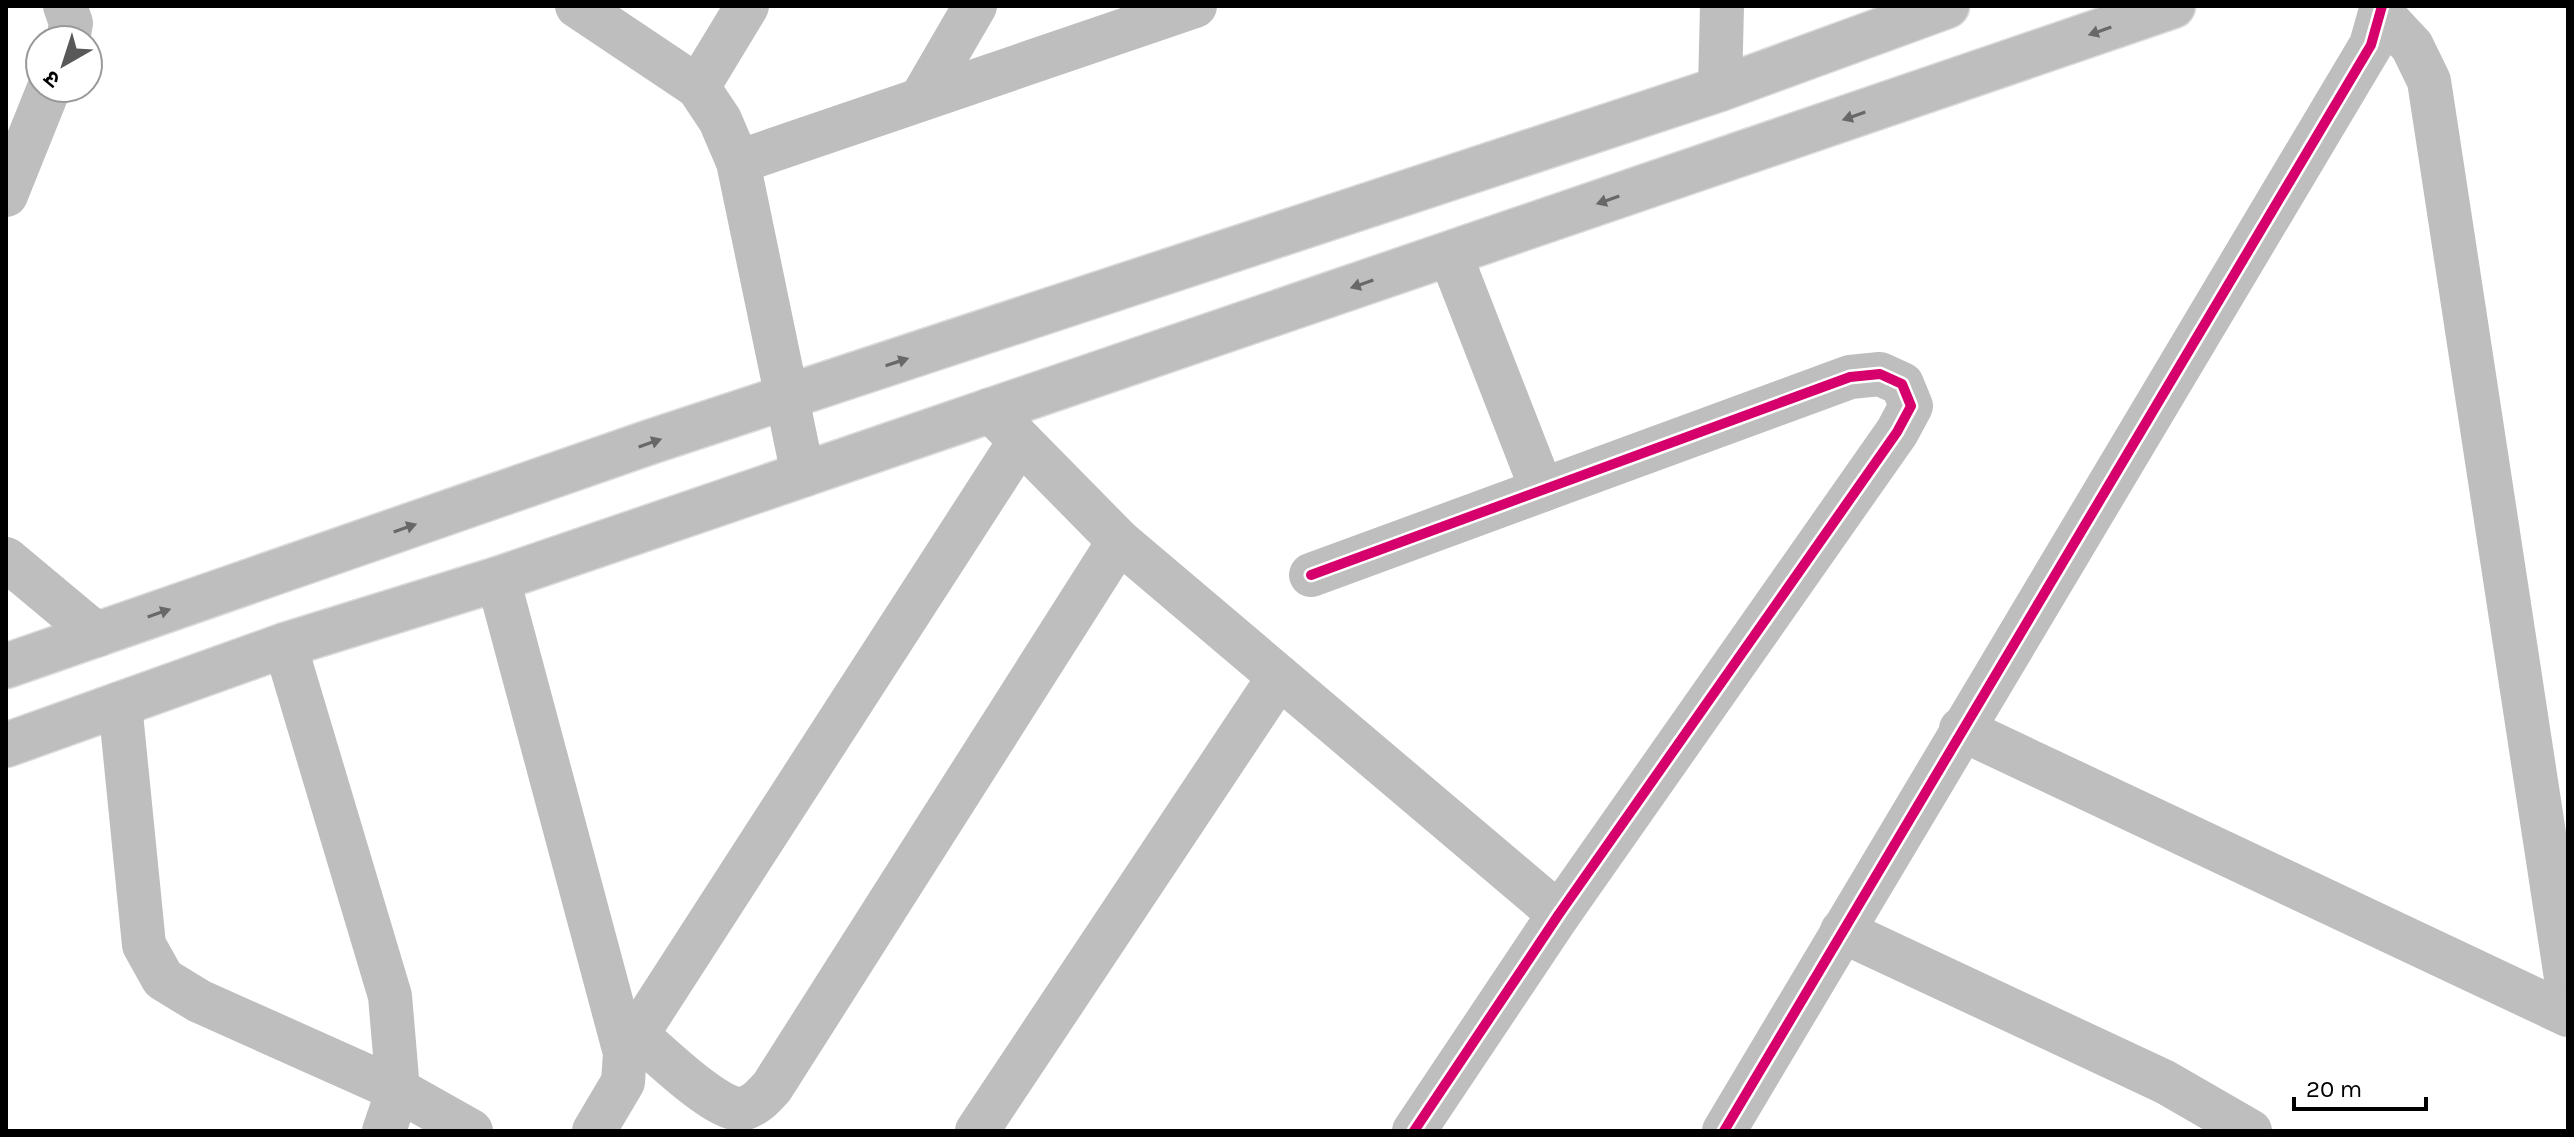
<svg xmlns="http://www.w3.org/2000/svg" width="2574" height="1137" font-family="Karla,'Noto Sans Devanagari',sans-serif">
<style>
.lines{fill:none;stroke-linecap:round;stroke-linejoin:round}
.major-casing{stroke:#dbdbdb;stroke-width:47}
.minor{stroke:#bebebe;stroke-width:44}
.major{stroke:#bebebe;stroke-width:44}
.cycleway-casing{stroke:#fff;stroke-width:15}
.cycleway{stroke:#d6006c;stroke-width:10}
.oneway{fill:#686868}
</style>
<rect width="100%" height="100%" fill="#fff"/>
<g class="lines">
<defs>
<g id="major">
<polyline points="6,666 650,442 1720,89 1947,6"/>
<polyline points="6,745 285,645 498,579 2173,6"/>
</g>
</defs>
<use href="#major" class="major-casing"/>
<g class="minor">
<polyline points="65,6 71,23 68,40"/>
<polyline points="577,6 698,87 720,120 738,162 803,475"/>
<polyline points="2382,14 2412,46 2429,81 2568,991"/>
<polyline points="698,87 747,6"/>
<polyline points="1720,89 1722,6"/>
<polyline points="921,99 975,6"/>
<polyline points="738,162 1195,6"/>
<polyline points="6,195 49,88"/>
<polyline points="1450,254 1542,490"/>
<polyline points="990,410 1119,541 1559,914"/>
<polyline points="6,559 97,635"/>
<polyline points="1311,575 1850,377 1880,374 1902,384 1911,406 1897,432 1559,914 1414,1131"/>
<polyline points="498,579 625,1053 623,1082 594,1131"/>
<polyline points="285,645 390,996 398,1090 384,1131"/>
<polyline points="120,704 144,945 163,979 199,1001 398,1090 471,1131"/>
<polyline points="1961,729 2568,1015"/>
<polyline points="1842,931 2165,1082 2250,1131"/>
<path d="M637,1035C656,1051 719,1113 742,1109C755,1106 763,1097 772,1087L1119,541"/>
<polyline points="625,1053 1020,441"/>
<polyline points="977,1131 1279,677"/>
<polyline points="1724,1131 2371,45 2382,6"/>
</g>
<use href="#major" class="major"/>
<defs>
<g id="cycleway">
<polyline points="1311,575 1850,377 1880,374 1902,384 1911,406 1897,432 1559,914 1414,1131"/>
<polyline points="1724,1131 2371,45 2382,6"/>
</g>
</defs>
<use href="#cycleway" class="cycleway-casing"/>
<use href="#cycleway" class="cycleway"/>
</g>
<defs><path id="oneway-solid" d="M-6-.8H1V-3.2L6.5 0L1 3.2V.8H-6Z" transform="scale(2)"/></defs>
<g class="oneway">
<use href="#oneway-solid" transform="translate(2100 31) rotate(161)"/>
<use href="#oneway-solid" transform="translate(1854 116) rotate(161)"/>
<use href="#oneway-solid" transform="translate(1608 200) rotate(161)"/>
<use href="#oneway-solid" transform="translate(1362 284) rotate(161)"/>
<use href="#oneway-solid" transform="translate(897 362) rotate(-18)"/>
<use href="#oneway-solid" transform="translate(650 443) rotate(-19)"/>
<use href="#oneway-solid" transform="translate(405 528) rotate(-19)"/>
<use href="#oneway-solid" transform="translate(159 613) rotate(-19)"/>
</g>
<rect width="2574" height="1137" fill="none" stroke="#000000" stroke-width="16"/>
<g transform="translate(64 64) rotate(219)"><circle r="38" fill="#ffffff" stroke="#999999" stroke-width="2"/>
<path d="M0-6L14 30L0 20L-14 30Z" fill="#595959"/>
<text y="-12" font-size="22" font-weight="bold" text-anchor="middle" fill="#000000">उ</text>
</g>
<path d="M2294 1097v12h132v-12" fill="none" stroke="#000000" stroke-width="4"/>
<text x="2306" y="1097" font-size="24" fill="#000000" stroke="#ffffff" stroke-width="6" paint-order="stroke">20 m</text>
</svg>
